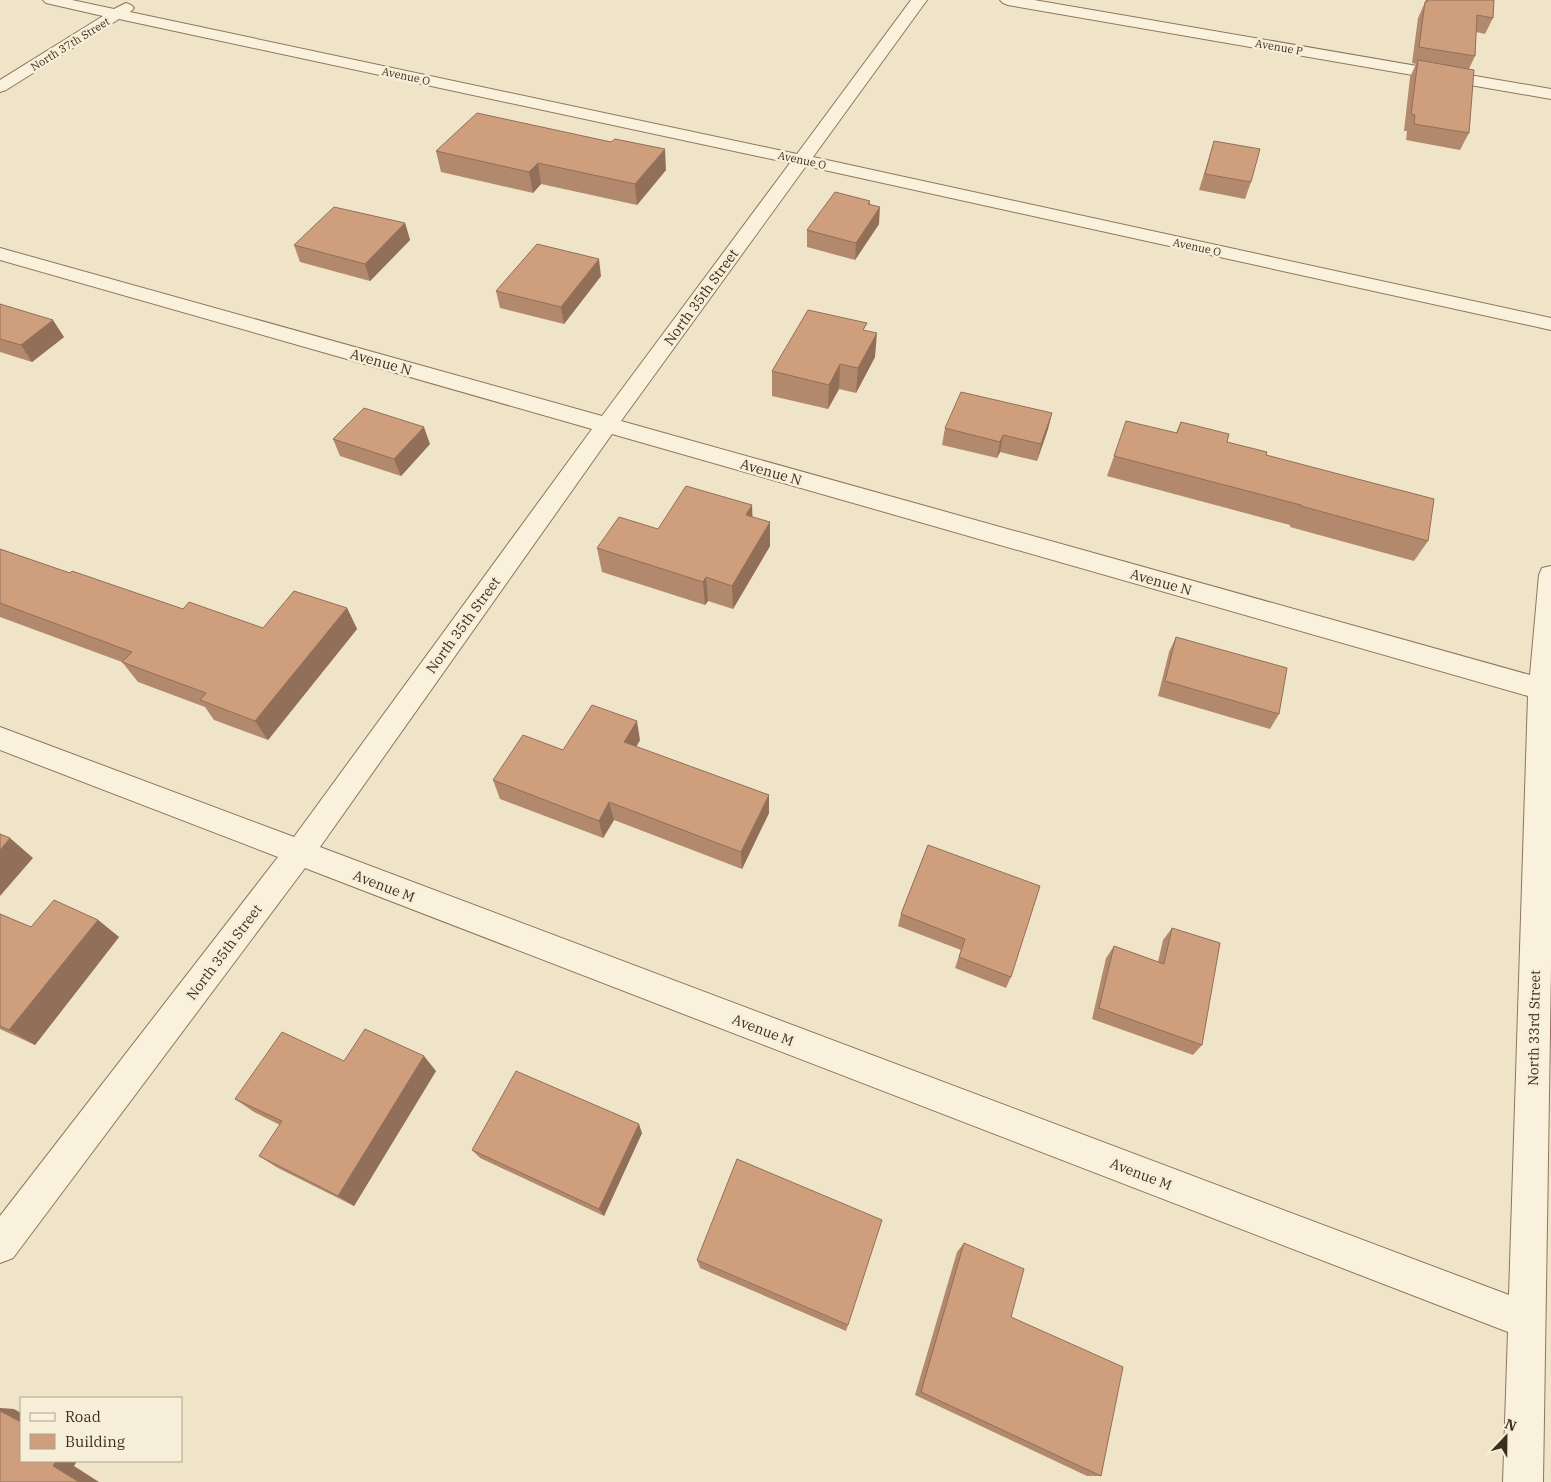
<svg xmlns="http://www.w3.org/2000/svg" width="1551" height="1482" font-family="'IBM Plex Serif',serif">
<style>
.lines{fill:none;stroke-linecap:round;stroke-linejoin:round}
.minor-casing{stroke:#8d765c;stroke-width:2}
.minor{fill:#faf1dc;fill-rule:evenodd}
.wall{fill:#b2896c}
.shaded-wall{fill:#916f58}
.building{fill:#cf9f7d;stroke:#916f58}
.labels{text-anchor:middle;stroke-width:5;stroke-linejoin:round;paint-order:stroke}
.far-street-label{font-size:11px;fill:#3d2e20;stroke:#f7eed8}
.street-label{font-size:14px;fill:#3d2e20;stroke:#f7eed8}
</style>
<rect width="100%" height="100%" fill="#f0e4c8"/>
<g class="lines">
<defs>
<g id="minor">
<path d="M43,0H72L114,9L126,3L131,5L134,8L130,12L797,154L911,0H927L813,157L1551,318V330L806,166L621,421L1530,675L1539,575L1542,568L1551,566V966L1543,1482H1503L1508,1332L305,868L13,1258L0,1263V1216L278,857L0,750V727L294,837L592,429L0,260V248L602,416L790,163L119,19L6,90L0,92V80L103,16L46,3ZM612,434L1528,696L1509,1295L320,847Z"/>
<polygon points="1000,0 1034,0 1551,89 1551,99 1008,5 1003,3"/>
</g>
</defs>
<use href="#minor" class="minor-casing"/>
<use href="#minor" class="minor"/>
</g>
<g class="wall">
<polygon points="1426,0 1494,0 1493,18 1485,34 1476,32 1475,56 1469,69 1469,133 1460,150 1406,140 1407,131 1404,131 1410,77 1416,64 1412,63 1418,18"/>
<polygon points="1214,141 1251,182 1245,199 1199,190"/>
<polygon points="436,151 666,170 637,205 541,184 533,193 441,172"/>
<polygon points="870,201 870,204 879,224 855,260 807,247 807,230"/>
<polygon points="405,223 410,240 370,281 300,262 294,245"/>
<polygon points="601,276 564,324 500,308 496,291"/>
<polygon points="0,304 64,337 32,362 0,352"/>
<polygon points="866,330 875,357 856,393 839,389 828,409 772,396 772,371"/>
<polygon points="1052,413 1048,429 1037,461 1000,452 997,458 942,445 945,428"/>
<polygon points="1181,422 1227,442 1266,455 1428,541 1414,561 1290,527 1290,525 1107,476 1114,456 1176,433"/>
<polygon points="333,439 430,444 401,476 340,456"/>
<polygon points="752,517 770,546 733,609 708,601 705,605 602,572 597,548 658,529"/>
<polygon points="0,549 70,573 183,609 263,628 347,608 357,629 268,740 214,720 205,707 138,682 122,662 0,617"/>
<polygon points="1176,637 1279,714 1270,729 1158,696 1169,652"/>
<polygon points="640,740 636,747 769,795 769,813 742,869 614,820 603,838 500,799 493,780 563,750"/>
<polygon points="928,845 1011,977 1006,988 955,968 961,950 898,926 901,914"/>
<polygon points="0,914 31,927 98,920 119,937 35,1045 0,1029"/>
<polygon points="1172,928 1202,1045 1193,1055 1092,1019 1106,958 1114,946 1158,962 1163,940"/>
<polygon points="344,1061 436,1071 354,1206 278,1168 259,1156 280,1125 254,1112 235,1099"/>
<polygon points="642,1133 604,1216 480,1158 472,1150"/>
<polygon points="964,1243 1011,1317 1101,1476 1087,1476 915,1395 957,1252"/>
<polygon points="697,1260 848,1325 846,1331 700,1268"/>
</g>
<g class="shaded-wall">
<polygon points="665,149 666,170 637,205 635,184"/>
<polygon points="538,163 541,184 533,193 529,172"/>
<polygon points="880,207 879,224 855,260 856,243"/>
<polygon points="405,223 410,240 370,281 365,264"/>
<polygon points="599,259 601,276 564,324 561,307"/>
<polygon points="53,320 64,337 32,362 21,345"/>
<polygon points="877,333 875,357 856,393 858,368"/>
<polygon points="840,364 839,389 828,409 829,385"/>
<polygon points="1052,413 1048,429 1037,461 1041,444"/>
<polygon points="424,427 430,444 401,476 394,459"/>
<polygon points="1003,435 1000,452 997,458 1000,442"/>
<polygon points="752,505 753,529 746,515"/>
<polygon points="770,522 770,546 733,609 732,586"/>
<polygon points="706,577 708,601 705,605 703,582"/>
<polygon points="347,608 357,629 268,740 255,721"/>
<polygon points="637,721 640,740 628,761 624,742"/>
<polygon points="769,795 769,813 742,869 741,852"/>
<polygon points="609,802 614,820 603,838 599,821"/>
<polygon points="10,838 33,858 0,896 0,850"/>
<polygon points="98,920 119,937 35,1045 9,1030"/>
<polygon points="424,1056 436,1071 354,1206 338,1196"/>
<polygon points="639,1124 642,1133 604,1216 599,1209"/>
<polygon points="0,1408 14,1409 21,1413 21,1422 0,1411"/>
<polygon points="56,1461 77,1461 74,1466 99,1482 79,1482 53,1466"/>
</g>
<g class="building">
<polygon points="1427,0 1494,0 1493,18 1477,15 1475,56 1419,47 1425,2 1427,2"/>
<polygon points="1418,60 1474,70 1469,133 1414,124 1415,115 1411,114"/>
<polygon points="477,113 611,142 615,139 665,149 635,184 538,163 529,172 436,151"/>
<polygon points="1214,141 1260,149 1251,182 1205,174"/>
<polygon points="835,192 870,201 868,204 880,207 856,243 807,230"/>
<polygon points="334,207 405,223 365,264 294,245"/>
<polygon points="537,244 599,259 561,307 496,291"/>
<polygon points="0,304 53,320 21,345 0,339"/>
<polygon points="808,310 867,323 863,330 877,333 858,368 840,364 829,385 772,371"/>
<polygon points="961,392 1052,413 1041,444 1003,435 1000,442 945,428"/>
<polygon points="364,408 424,427 394,459 333,439"/>
<polygon points="1126,421 1177,433 1181,422 1229,434 1227,442 1267,452 1266,455 1434,499 1428,541 1301,506 1301,505 1114,456"/>
<polygon points="686,486 752,505 746,515 770,522 732,586 706,577 703,582 597,548 619,517 658,529"/>
<polygon points="0,549 70,573 72,571 183,609 189,602 263,628 294,591 347,608 255,721 200,700 206,693 122,662 132,652 0,603"/>
<polygon points="1176,637 1287,668 1279,714 1165,681"/>
<polygon points="592,705 637,721 624,742 769,795 741,852 609,802 599,821 493,780 523,735 563,750"/>
<polygon points="0,834 10,838 0,850"/>
<polygon points="928,845 1040,886 1011,977 959,957 965,939 901,914"/>
<polygon points="54,900 98,920 9,1030 0,1026 0,914 31,927"/>
<polygon points="1172,928 1220,943 1202,1045 1099,1008 1114,946 1164,964"/>
<polygon points="365,1029 424,1056 338,1196 259,1156 282,1121 235,1099 282,1032 344,1061"/>
<polygon points="516,1071 639,1124 599,1209 472,1150"/>
<polygon points="737,1159 882,1220 848,1325 697,1260"/>
<polygon points="964,1243 1024,1269 1011,1317 1123,1367 1101,1476 921,1392"/>
<polygon points="0,1411 21,1422 21,1461 56,1461 53,1466 79,1482 0,1482"/>
</g>
<g class="labels">
<g class="far-street-label">
<text transform="translate(70 44) rotate(-32)" y="4">North 37th Street</text>
<text transform="translate(1279 47) rotate(10)" y="4">Avenue P</text>
<text transform="translate(406 76) rotate(12)" y="4">Avenue O</text>
<text transform="translate(802 160) rotate(12)" y="4">Avenue O</text>
<text transform="translate(1197 247) rotate(12)" y="4">Avenue O</text>
</g>
<g class="street-label">
<text transform="translate(701 297) rotate(-54)" y="5">North 35th Street</text>
<text transform="translate(381 362) rotate(16)" y="5">Avenue N</text>
<text transform="translate(771 472) rotate(16)" y="5">Avenue N</text>
<text transform="translate(1161 582) rotate(16)" y="5">Avenue N</text>
<text transform="translate(463 625) rotate(-54)" y="5">North 35th Street</text>
<text transform="translate(384 886) rotate(21)" y="5">Avenue M</text>
<text transform="translate(224 952) rotate(-53)" y="5">North 35th Street</text>
<text transform="translate(1534 1028) rotate(-89)" y="5">North 33rd Street</text>
<text transform="translate(763 1030) rotate(21)" y="5">Avenue M</text>
<text transform="translate(1141 1174) rotate(21)" y="5">Avenue M</text>
</g>
</g>
<rect x="20" y="1397" width="162" height="65" fill="#f7eed8" stroke="#ada18e"/>
<rect x="30" y="1413" width="25" height="8" fill="#faf1dc" stroke="#ada18e"/>
<text x="65" y="1422" font-size="15" fill="#3d2e20">Road</text>
<rect x="30" y="1434" width="25" height="15" fill="#cf9f7d" stroke="#ada18e"/>
<text x="65" y="1447" font-size="15" fill="#3d2e20">Building</text>
<g transform="translate(1506 1437) rotate(22)" stroke="#f7eed8" stroke-width="4" paint-order="stroke">
<path d="M0-4L9 19L0 12L-9 19Z" fill="#3d2e20"/>
<text y="-8" font-size="14" font-weight="bold" text-anchor="middle" fill="#3d2e20">N</text>
</g>
</svg>
